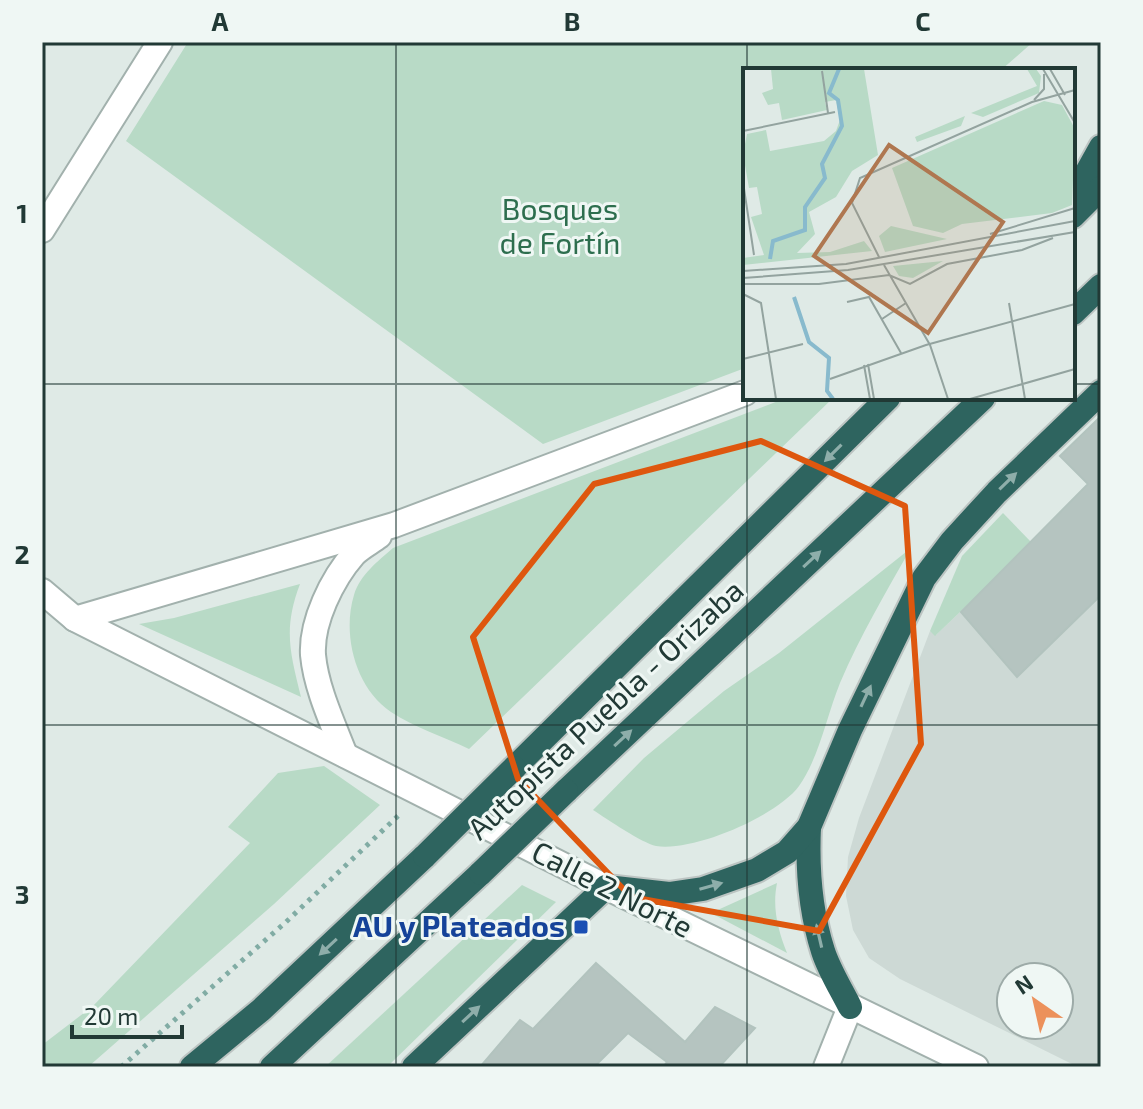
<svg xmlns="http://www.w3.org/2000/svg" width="1143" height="1109" font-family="'Exo 2',sans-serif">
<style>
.built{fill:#cdd9d5;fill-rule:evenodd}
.green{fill:#b8dac6}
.building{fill:#b5c4c0;stroke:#b2c3be;stroke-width:2}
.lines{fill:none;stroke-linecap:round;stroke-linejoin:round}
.minor-casing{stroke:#a2b1ad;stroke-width:28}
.highway-casing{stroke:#bcc4c2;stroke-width:28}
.path{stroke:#81aca4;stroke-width:5;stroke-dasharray:4 6;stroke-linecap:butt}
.minor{stroke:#fff;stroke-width:24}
.highway{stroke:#2e645f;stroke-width:24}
.highway-bridge-casing{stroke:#bcc4c2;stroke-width:28;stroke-linecap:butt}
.highway-bridge{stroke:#2e645f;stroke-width:24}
.oneway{fill:#8eaeaa}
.marked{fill:none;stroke:#de570e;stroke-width:6;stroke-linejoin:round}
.grid{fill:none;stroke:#213935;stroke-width:2;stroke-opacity:0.55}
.transit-dot{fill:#1a4fb4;stroke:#eff7f4;stroke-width:3}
.labels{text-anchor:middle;stroke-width:6;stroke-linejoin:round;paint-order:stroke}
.park-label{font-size:30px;fill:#2d6e4e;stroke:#eff7f4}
.street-label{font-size:30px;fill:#213935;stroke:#eff7f4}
.transit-label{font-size:30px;font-weight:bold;fill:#164399;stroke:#eff7f4;text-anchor:end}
.inset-river{fill:none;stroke:#88bacd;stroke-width:4}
.inset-road{fill:none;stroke:#93a39f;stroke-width:2}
.view{fill:#af7750;fill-opacity:0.15;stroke:#af7750;stroke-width:4}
.inset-edge{fill:none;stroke:#213935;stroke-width:4}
.neatline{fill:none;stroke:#213935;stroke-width:3}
.grid-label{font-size:26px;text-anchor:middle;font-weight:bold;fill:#213935}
</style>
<rect width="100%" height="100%" fill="#dfeae6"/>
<path class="built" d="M1101,471V1067H1078L900,979L869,958L853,930L846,896L848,857L859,818L930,631L936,635L1032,543ZM1011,977H1059V1025H1011Z"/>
<g class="green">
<polygon points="188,42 1033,42 1001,70 745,70 745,368 543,444 126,141"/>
<path d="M786,398H833L469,749C444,737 414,727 391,712C355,688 342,634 354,595C360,575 378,561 393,548Z"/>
<polygon points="1003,513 1032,543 935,636 930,631 962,556"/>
<path d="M911,548C886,592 860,636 840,683C827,715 819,758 799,786C777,816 694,852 656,846C642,843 607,819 593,810L644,758L724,691L779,653Z"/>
<path d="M300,584C283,629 290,652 301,697L139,624L174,618Z"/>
<polygon points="324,766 380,805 274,904 88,1067 42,1067 42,1045 93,1006 250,843 228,827 278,773"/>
<path d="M777,883C772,908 778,930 787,953L711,913Z"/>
<polygon points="522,885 556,902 387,1067 325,1067"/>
</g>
<g class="building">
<polygon points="1101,416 1101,595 1017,677 961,612 1088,484 1060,456"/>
<polygon points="596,963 685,1042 715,1007 755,1028 719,1067 663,1067 667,1062 628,1033 594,1067 480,1067 520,1020 533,1029"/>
</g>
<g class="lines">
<defs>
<g id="minor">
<polyline points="42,230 160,42"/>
<polyline points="42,591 75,619 606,887 976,1067"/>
<polyline points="75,619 394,525 745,393"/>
<path d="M345,755C333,724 316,688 313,655C311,622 332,579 354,554C361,547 371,542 379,536"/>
<polyline points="826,1067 850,1007"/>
</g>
<g id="highway">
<polyline points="1073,197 1101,147"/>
<polyline points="1073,216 1101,188"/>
<polyline points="1073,313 1101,286"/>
<polyline points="514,768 888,398"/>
<polyline points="566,791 983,398"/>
<path d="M809,827C807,869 810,910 823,951C829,970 841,989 850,1007"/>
<polyline points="192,1067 261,1010 425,856"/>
<polyline points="272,1067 481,873"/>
<polyline points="414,1067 606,887 669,894 703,889 757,870 787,852 809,827 850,730 924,578 952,541 997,492 1101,392"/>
</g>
</defs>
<use href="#minor" class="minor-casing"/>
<use href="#highway" class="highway-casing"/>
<polyline class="path" points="121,1067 286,922 400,814"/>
<use href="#minor" class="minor"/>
<use href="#highway" class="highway"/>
<defs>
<g id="highway-bridge">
<polyline points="425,856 514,768"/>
<polyline points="481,873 566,791"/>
</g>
</defs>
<use href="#highway-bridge" class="highway-bridge-casing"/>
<use href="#highway-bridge" class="highway-bridge"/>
</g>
<defs><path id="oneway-solid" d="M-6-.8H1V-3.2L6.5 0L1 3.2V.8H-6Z" transform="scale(2)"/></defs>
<g class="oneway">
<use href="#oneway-solid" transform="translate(833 453) rotate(135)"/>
<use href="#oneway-solid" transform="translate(1008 481) rotate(-44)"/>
<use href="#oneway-solid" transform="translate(812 559) rotate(-43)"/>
<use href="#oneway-solid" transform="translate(866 696) rotate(-65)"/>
<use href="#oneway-solid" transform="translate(623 738) rotate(-43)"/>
<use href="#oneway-solid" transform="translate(711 886) rotate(-16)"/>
<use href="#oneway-solid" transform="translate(819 936) rotate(-103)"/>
<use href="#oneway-solid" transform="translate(328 947) rotate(137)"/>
<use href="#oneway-solid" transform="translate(471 1014) rotate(-43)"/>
</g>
<path class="marked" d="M761,441L905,506L921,744L819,931L631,897L518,779L473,637L594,484Z"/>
<path class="grid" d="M396,42V1067M747,42V70M42,384H745M1073,384H1101M747,398V1067M42,725H1101"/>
<rect class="transit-dot" x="573" y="919" width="16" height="16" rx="4"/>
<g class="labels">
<g class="park-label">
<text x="560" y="220">Bosques<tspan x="560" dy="34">de Fortín</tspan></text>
</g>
<g class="street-label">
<text transform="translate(606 710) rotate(-43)" y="10">Autopista Puebla - Orizaba</text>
<text transform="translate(612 890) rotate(27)" y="10">Calle 2 Norte</text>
</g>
<g class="transit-label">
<text x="565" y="937">AU y Plateados</text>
</g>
</g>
<g transform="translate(743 68)">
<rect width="332" height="332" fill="#dfeae6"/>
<path d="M28,1H121L135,87L109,103L93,129L66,144L72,166L54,185L87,184L121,173L129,183L0,197V190L21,187L8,149L19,146L14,119L6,120L0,86L4,66L23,62L27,83L81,73L93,63L97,52L93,32L82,34L84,42L39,52L36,35L25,37L19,25L30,21ZM284,1H293L298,8L296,25L240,49L228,45L294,18ZM301,33L319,37L332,61L329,137L309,145L219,156L200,165L170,158L149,100ZM222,48L218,58L174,74L172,69ZM148,158L204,171L142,184L136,168ZM200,193L170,210L156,208L150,198Z" fill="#b8dac6"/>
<path class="inset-river" d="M27,191L30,173L62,162V139L82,110L79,96L99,58L95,32L86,25L96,1M51,229L66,274L86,290L84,323L90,331"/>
<path class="inset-road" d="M300,1L332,55M307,1L322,27M79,3L85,45M291,32L301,21V6M0,63L92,44M0,114L11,187M247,166L332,140M136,189L109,135L117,110L289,34L332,22M141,197L187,277L205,331M0,203L103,196L332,153M0,210L105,202L332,164M0,216H76L146,207L167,216L204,196L279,182L310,170M0,226L18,235L33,331M104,234L126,229L158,285M266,235L282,331M139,251L163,235M0,291L60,276M125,296L131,331M121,297L127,331M87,311L183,277L332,236M227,331L332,301"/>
<path class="view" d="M146,77L260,154L185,265L71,188Z"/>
<rect width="332" height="332" class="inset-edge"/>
</g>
<rect width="1143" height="1109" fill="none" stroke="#eff7f4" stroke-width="88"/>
<g transform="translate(1035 1001) rotate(326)"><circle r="38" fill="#eff7f4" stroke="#9daba8" stroke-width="2"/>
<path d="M0-6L14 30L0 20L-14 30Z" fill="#ec915b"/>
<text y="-12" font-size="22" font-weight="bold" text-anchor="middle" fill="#213935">N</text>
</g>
<path d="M72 1025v12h110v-12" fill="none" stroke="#213935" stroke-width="4"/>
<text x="84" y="1025" font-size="24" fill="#213935" stroke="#eff7f4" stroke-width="6" paint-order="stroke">20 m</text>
<rect x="44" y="44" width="1055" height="1021" class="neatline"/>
<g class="grid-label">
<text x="220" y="31">A</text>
<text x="572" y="31">B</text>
<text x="923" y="31">C</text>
<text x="22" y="223">1</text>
<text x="22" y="564">2</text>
<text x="22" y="904">3</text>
</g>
</svg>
